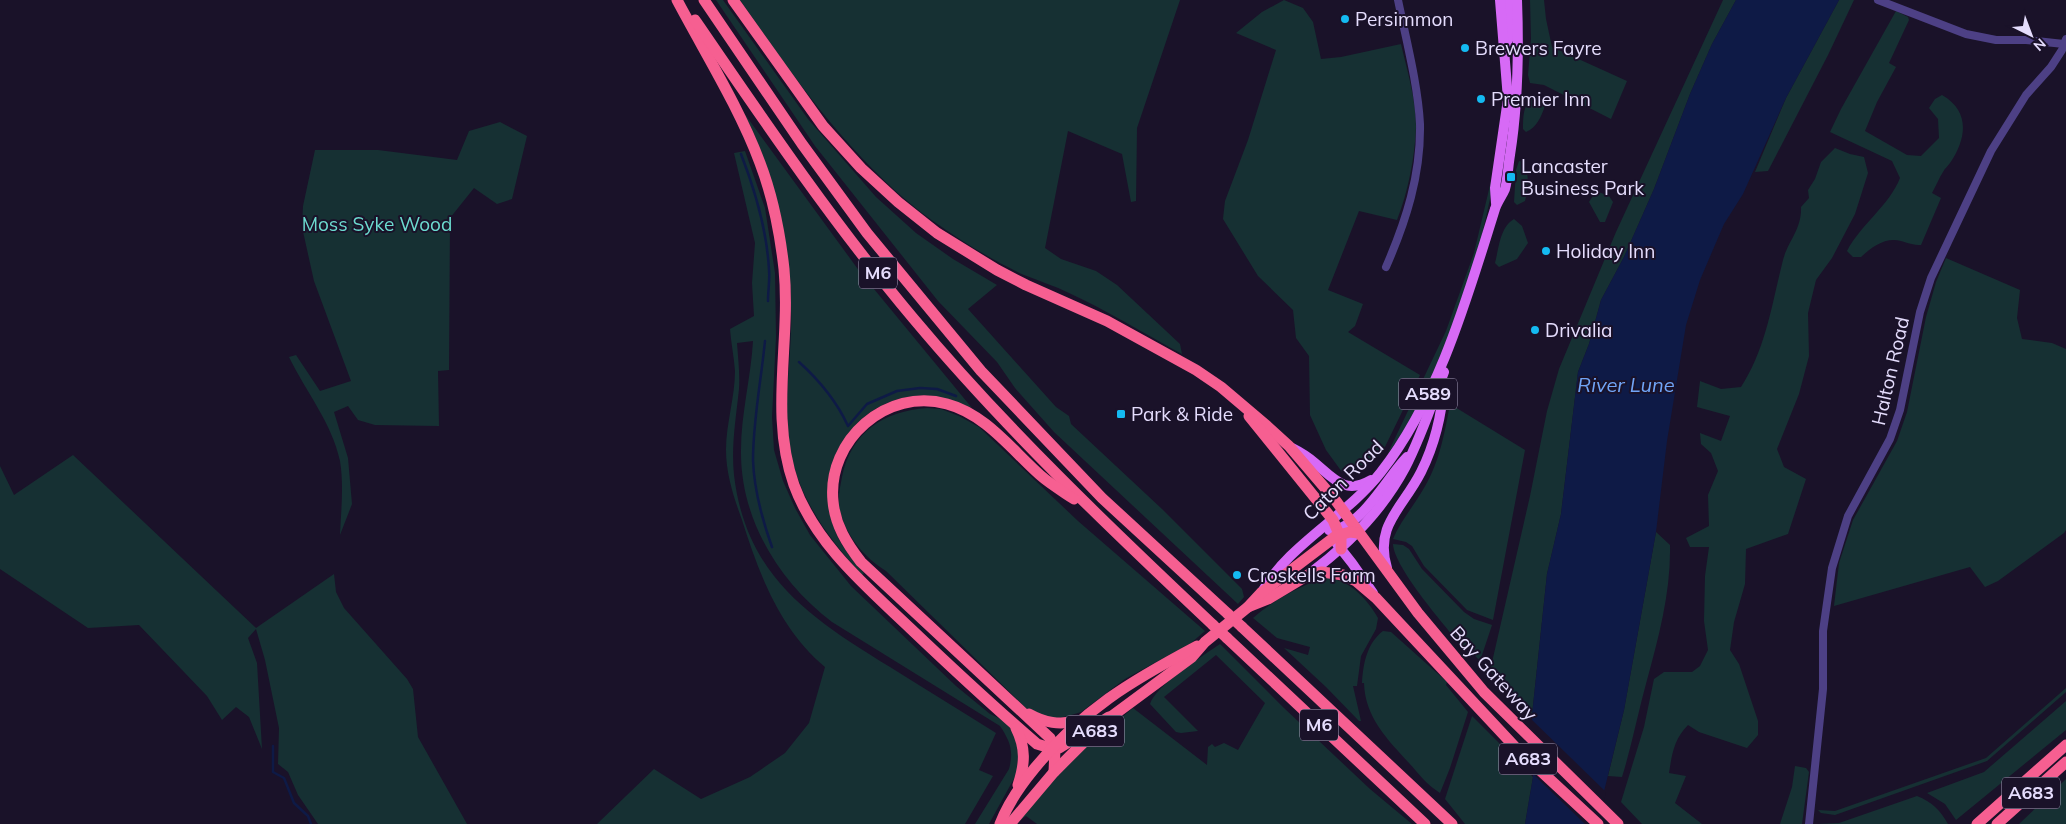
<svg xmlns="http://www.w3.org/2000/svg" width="2066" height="824" font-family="Mulish,sans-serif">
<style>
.green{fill:#163033}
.water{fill:#0e1a46}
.pier{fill:#1a1229}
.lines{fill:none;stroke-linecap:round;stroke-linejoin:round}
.stream{stroke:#0e1a46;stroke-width:2.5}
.minor{stroke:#4d4085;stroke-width:8}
.major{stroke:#d76af6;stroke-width:10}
.highway{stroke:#f65f91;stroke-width:11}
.highway-bridge{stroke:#f65f91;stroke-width:11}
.poi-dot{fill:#14baf1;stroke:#1a1229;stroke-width:2}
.labels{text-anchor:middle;stroke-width:4;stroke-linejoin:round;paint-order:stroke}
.shield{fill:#1a1229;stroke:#a8a0bd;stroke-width:1}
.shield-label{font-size:18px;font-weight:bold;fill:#e5ddfd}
.poi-label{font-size:19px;fill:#e5ddfd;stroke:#1a1229;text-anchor:start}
.park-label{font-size:19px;fill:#6cdacf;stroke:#1a1229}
.street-label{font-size:19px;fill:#e5ddfd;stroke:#1a1229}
.water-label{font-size:20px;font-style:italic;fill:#71a5f7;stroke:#1a1229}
</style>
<rect width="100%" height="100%" fill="#1a1229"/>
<g class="green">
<polygon points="716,0 723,0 808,119 876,197 916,233 953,259 997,285 968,309 1056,407 1069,416 1071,424 1162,509 1242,589 1244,597 1238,604 1054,432 1015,388 997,362 938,301 815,146"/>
<path d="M740,0H1180L1137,128L1136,201L1131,202L1122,154L1068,131L1045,248L1061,259L1096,271L1117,285L1180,344L1182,354C1145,334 1108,311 1069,293C1055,286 1039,281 1024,275C992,260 961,241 933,221C853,163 796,80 740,0Z"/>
<path d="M1284,0L1303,8L1313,22L1321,59L1341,57L1401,44C1407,70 1416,99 1416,127C1415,157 1408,192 1397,220L1359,211L1328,290L1363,304L1355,326L1348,332L1420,375L1382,453L1371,462L1342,472L1326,450L1310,415L1309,356L1296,338L1293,310L1258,276L1223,219L1225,201L1248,140L1276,50L1236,33L1262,12Z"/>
<polygon points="1530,0 1544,0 1546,19 1552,47 1627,81 1611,119 1544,85 1530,83 1528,75 1531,39"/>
<polygon points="1723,0 1736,0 1712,44 1690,94 1654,189 1624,257 1601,300 1589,344 1578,372 1561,514 1547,574 1532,715 1490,671 1530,496 1547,411 1559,369 1616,232"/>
<polygon points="1839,0 1854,0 1828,55 1768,171 1755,172 1786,98"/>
<path d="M1896,11L1908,17L1909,20L1889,63L1896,67L1877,102L1865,131L1907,155L1921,156L1939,138L1938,119L1929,108L1935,99L1942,95C1970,111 1967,138 1950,163C1948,166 1945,168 1943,172C1939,178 1936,186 1932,193L1941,198L1921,245C1913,245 1908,243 1901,241C1885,237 1872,247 1861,257H1853L1847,251C1861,224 1889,206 1900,178L1892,161L1830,132L1841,109Z"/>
<path d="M1534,97L1545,106C1541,117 1537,127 1526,132L1523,129C1523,116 1523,104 1534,97Z"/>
<path d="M744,113L860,272L972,408C954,401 936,394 916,396C853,401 814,466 833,525C838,543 852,559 864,573L862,575C829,539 798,498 790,448C783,409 790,369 791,330C793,255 778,181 744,113Z"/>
<path d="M500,122L527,136L512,199L497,204L474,188L450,218L449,370L438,371L439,426L375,425L358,420L348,406L334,412L348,458L352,504L340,535C341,511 344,485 340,461C332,423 306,392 289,357L296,355L320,391L351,381L314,281L302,227L303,206L315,150H378L457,160L469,131Z"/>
<path d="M1835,148L1850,154L1864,157L1868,173L1855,214L1832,258L1816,280L1808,313L1809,356L1799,394L1777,449L1784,467L1806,479L1788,534L1746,549L1745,584L1734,622L1730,650L1739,664L1758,721V735L1747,748L1699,732L1688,725C1674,739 1672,754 1669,773L1686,776L1675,803L1702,824H1642L1621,802L1644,727L1654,679L1664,672H1692L1700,666L1708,650L1704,621L1705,576L1709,547H1690L1686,538L1709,526L1708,495L1718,471L1711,453L1701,444L1700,433L1721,441L1730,416L1697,407L1700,381L1721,389L1741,387C1766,349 1772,303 1783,260C1788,241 1802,229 1801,207L1809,198L1808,190L1815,179L1821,162Z"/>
<path d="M745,151L765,208L775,273L776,337L772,417L774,450L783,481L795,508L810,535L851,586L956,686L990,714L1001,719L1012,728L1019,741L1017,773L989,824H975L1009,769C1014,751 1010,741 1000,726L832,622C779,582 740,519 741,450C741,414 751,377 753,341L737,343C738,358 740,373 739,389C736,418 731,446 734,475C746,576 810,618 890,667C925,689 961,711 996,733L979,770L993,776L965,824H597L654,769L701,799L750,777L785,753L809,723L825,667C780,630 759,574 742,520C734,498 726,474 726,450C726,424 735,397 735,371C734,357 731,343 730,329L754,316L752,283L755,243L734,153Z"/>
<path d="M1519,161L1524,162C1529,176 1529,187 1525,201L1517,205L1514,202L1516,170Z"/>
<polygon points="1491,181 1494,181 1480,244 1446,343 1418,411 1374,473 1387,455 1446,331 1474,253"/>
<polygon points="1596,191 1609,196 1613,202 1605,222 1600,222 1589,202"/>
<path d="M1514,219L1522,226L1528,243L1517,259L1499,267L1495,263C1499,248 1500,227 1514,219Z"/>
<polygon points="1946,258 2020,290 2017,318 2022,339 2052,343 2066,349 2066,530 2064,533 1998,581 1985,587 1970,567 1834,606 1839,563 1853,520 1897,441 1907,412 1926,317 1936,282"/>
<path d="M1450,404L1525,450L1493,620L1467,610L1424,566L1412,546L1406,542L1393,539C1400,522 1412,508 1421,493C1439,465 1444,436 1450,404Z"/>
<path d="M927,408L941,409L959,416L979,427L1078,521L1205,631L1191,643L1125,679L1081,712L1068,716L1057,718L1056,721L1027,709L886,571C864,557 847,537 840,511C837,499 840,488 842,477C851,432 884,411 927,408Z"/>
<polygon points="73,455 256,628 334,574 336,592 344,608 407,679 413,689 418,737 467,824 318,824 298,795 288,772 278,764 279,728 265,660 256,629 248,638 257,663 262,749 249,717 236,707 222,720 207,696 139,625 88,628 0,569 0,466 14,495"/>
<path d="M1656,532L1670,545C1671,591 1659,636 1647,680C1638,712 1632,745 1622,777L1608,776L1624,710Z"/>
<path d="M1393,544L1403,545L1409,549L1422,569L1464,612L1474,619L1492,625L1480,661L1467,647L1464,649C1447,628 1394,568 1393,544Z"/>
<path d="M1328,578C1350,580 1368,600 1378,618L1376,629L1361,656L1357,686H1353L1361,721H1359L1326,687L1284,648L1308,655L1310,647L1277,638L1253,618C1271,602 1305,582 1328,578Z"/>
<path d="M1383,631L1391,632L1447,682L1446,685L1468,712L1450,768L1440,793C1427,785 1419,774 1409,763C1387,739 1365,717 1364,683H1362C1363,664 1367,643 1383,631Z"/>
<path d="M1220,644L1284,708L1370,789L1412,824H1037L1026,816L1016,824L1075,756L1133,708L1207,765L1208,747L1212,744L1215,747L1224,743L1238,750L1265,703L1216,655L1164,697L1198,731L1181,733L1176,732L1150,704C1155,686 1204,655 1220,644Z"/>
<polygon points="2066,688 2066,692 1987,761 1835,815 1821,813 1818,810 1835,811 1986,758"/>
<polygon points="2066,701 2066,730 1956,820 1945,804 1927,793 1984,772"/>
<polygon points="1472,716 1533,777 1525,824 1465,824 1445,799"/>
<polygon points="1795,766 1806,768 1809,772 1802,824 1780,824 1792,787"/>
<polygon points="2066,779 2066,824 2019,824"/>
<path d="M1917,796C1932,802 1940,810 1948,824H1818L1839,823Z"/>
</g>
<polygon class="water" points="1736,0 1839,0 1786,98 1743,194 1724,224 1700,280 1686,325 1667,441 1656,532 1624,710 1596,824 1525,824 1533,777 1532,715 1547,574 1561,514 1578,372 1589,344 1601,300 1624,257 1654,189 1690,94 1712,44"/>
<polygon class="pier" points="1529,717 1606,792 1599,824 1585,824 1531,772"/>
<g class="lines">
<g class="stream">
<path d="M741,154C755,190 767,231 769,270C770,280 768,290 768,301"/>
<path d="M765,341C761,381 753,421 753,460C754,489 762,519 772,547"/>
<path d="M799,362C819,380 837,402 848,426L867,404L897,391L920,388L937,389L956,396"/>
<polyline points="273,746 273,772 284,778 294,803 308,816 311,824"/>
</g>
<g class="minor">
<polyline points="1878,0 1966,34 1996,40 2026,40 2064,44"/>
<path d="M1386,267C1406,221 1421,175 1420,124C1418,85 1406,39 1398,0"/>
<polyline points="1809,824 1823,689 1823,631 1832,568 1848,516 1890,439 1900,410 1920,312 1931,278 1991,151 2026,95 2051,67 2062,50 2066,39"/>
</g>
<g class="major">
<polyline points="1505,47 1510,35 1509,0"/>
<polyline points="1496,203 1495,188 1508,99 1500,0"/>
<path d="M1292,448C1300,452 1308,457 1315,463C1334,479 1345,495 1371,480"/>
<path d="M1329,530C1360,531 1387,477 1407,457"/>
<polyline points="1337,544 1352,563 1373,593"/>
<path d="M1387,568C1374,525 1403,508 1421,472C1435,444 1442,414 1444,383"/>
<path d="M1309,574C1348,545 1382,511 1405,468C1421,437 1432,404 1444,372"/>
<path d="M1262,592C1288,545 1347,516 1381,472C1439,398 1467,298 1495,209C1497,202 1502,196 1505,189C1508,178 1508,166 1510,155C1518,104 1519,52 1517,0"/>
</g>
<g class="highway">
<path d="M677,0C705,53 739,107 760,163C773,197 780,233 784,269C791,342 769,414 794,485C816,545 867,587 911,629C952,668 994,707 1037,744L1050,748H1059L1109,717"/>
<polyline points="704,0 802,144 867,233 981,371 1102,498 1228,614"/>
<polyline points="733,0 823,126 861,168 898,202 937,233 997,270 1026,285 1107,321 1196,370 1221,387 1267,426 1289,446 1336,501 1418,613 1484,692 1618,824"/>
<path d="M695,20C764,121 834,224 913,318C1005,428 1109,527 1213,625"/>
<polyline points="1249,416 1333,520 1341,539 1341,549"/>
<polyline points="1248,607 1268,599 1308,575 1322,572 1343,575 1356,581 1376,598 1516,748 1598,824"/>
<polyline points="1242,627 1452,824"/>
<polyline points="1227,638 1425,824"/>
<path d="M1029,714C1045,723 1059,725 1078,721"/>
<polyline points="1104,722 1192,657 1205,642 1248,607 1261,593 1336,536 1350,532 1358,533"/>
<path d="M1016,728C1026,748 1025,764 1018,785"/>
<path d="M1054,772L1055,749L1050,738L861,562C847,544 835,525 833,501C827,440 887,387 947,404C985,414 1011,449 1040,475C1050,484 1062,491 1074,499"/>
<path d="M1000,824C1008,803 1020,786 1034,769C1082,710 1131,681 1197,646"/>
<polyline points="1010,824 1054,772 1091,735"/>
<polyline points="1977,824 2066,745"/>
<polyline points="1997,824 2066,762"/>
</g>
<g class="highway-bridge">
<polyline points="1228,614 1242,627"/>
<polyline points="1213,625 1227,638"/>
</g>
</g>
<g class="poi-dot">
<circle cx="1345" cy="19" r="5"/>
<circle cx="1465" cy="48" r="5"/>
<circle cx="1481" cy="99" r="5"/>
<rect x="1506" y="172" width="10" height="10" rx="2.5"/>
<circle cx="1546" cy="251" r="5"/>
<circle cx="1535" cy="330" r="5"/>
<rect x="1116" y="409" width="10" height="10" rx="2.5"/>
<circle cx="1237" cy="575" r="5"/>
</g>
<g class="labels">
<g class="shield">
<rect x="859" y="257.5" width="38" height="31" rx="4"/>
<rect x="1399" y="378.5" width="58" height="31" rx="4"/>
<rect x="1300" y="709.5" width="38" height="31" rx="4"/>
<rect x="1066" y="715.5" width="58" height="31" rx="4"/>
<rect x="1499" y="743.5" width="58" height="31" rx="4"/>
<rect x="2002" y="777.5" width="58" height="31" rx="4"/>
</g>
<g class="shield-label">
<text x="878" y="279">M6</text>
<text x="1428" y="400">A589</text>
<text x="1319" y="731">M6</text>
<text x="1095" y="737">A683</text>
<text x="1528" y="765">A683</text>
<text x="2031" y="799">A683</text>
</g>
<g class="poi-label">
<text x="1355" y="26">Persimmon</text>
<text x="1475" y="55">Brewers Fayre</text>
<text x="1491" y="106">Premier Inn</text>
<text x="1521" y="173">Lancaster<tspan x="1521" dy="22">Business Park</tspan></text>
<text x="1556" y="258">Holiday Inn</text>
<text x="1545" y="337">Drivalia</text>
<text x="1131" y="421">Park &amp; Ride</text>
<text x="1247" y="582">Croskells Farm</text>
</g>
<g class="park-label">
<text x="377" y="231">Moss Syke Wood</text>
</g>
<g class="street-label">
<text transform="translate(1890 371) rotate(-77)" y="7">Halton Road</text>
<text transform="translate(1343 480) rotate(-45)" y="7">Caton Road</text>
<text transform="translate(1494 673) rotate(48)" y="7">Bay Gateway</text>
</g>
<g class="water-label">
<text x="1626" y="392">River Lune</text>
</g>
</g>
<g transform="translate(2031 35) rotate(138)" stroke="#1a1229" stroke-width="4" paint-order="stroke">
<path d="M0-4L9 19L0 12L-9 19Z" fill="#e5ddfd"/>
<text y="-8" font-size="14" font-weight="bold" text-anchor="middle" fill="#e5ddfd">N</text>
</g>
</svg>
